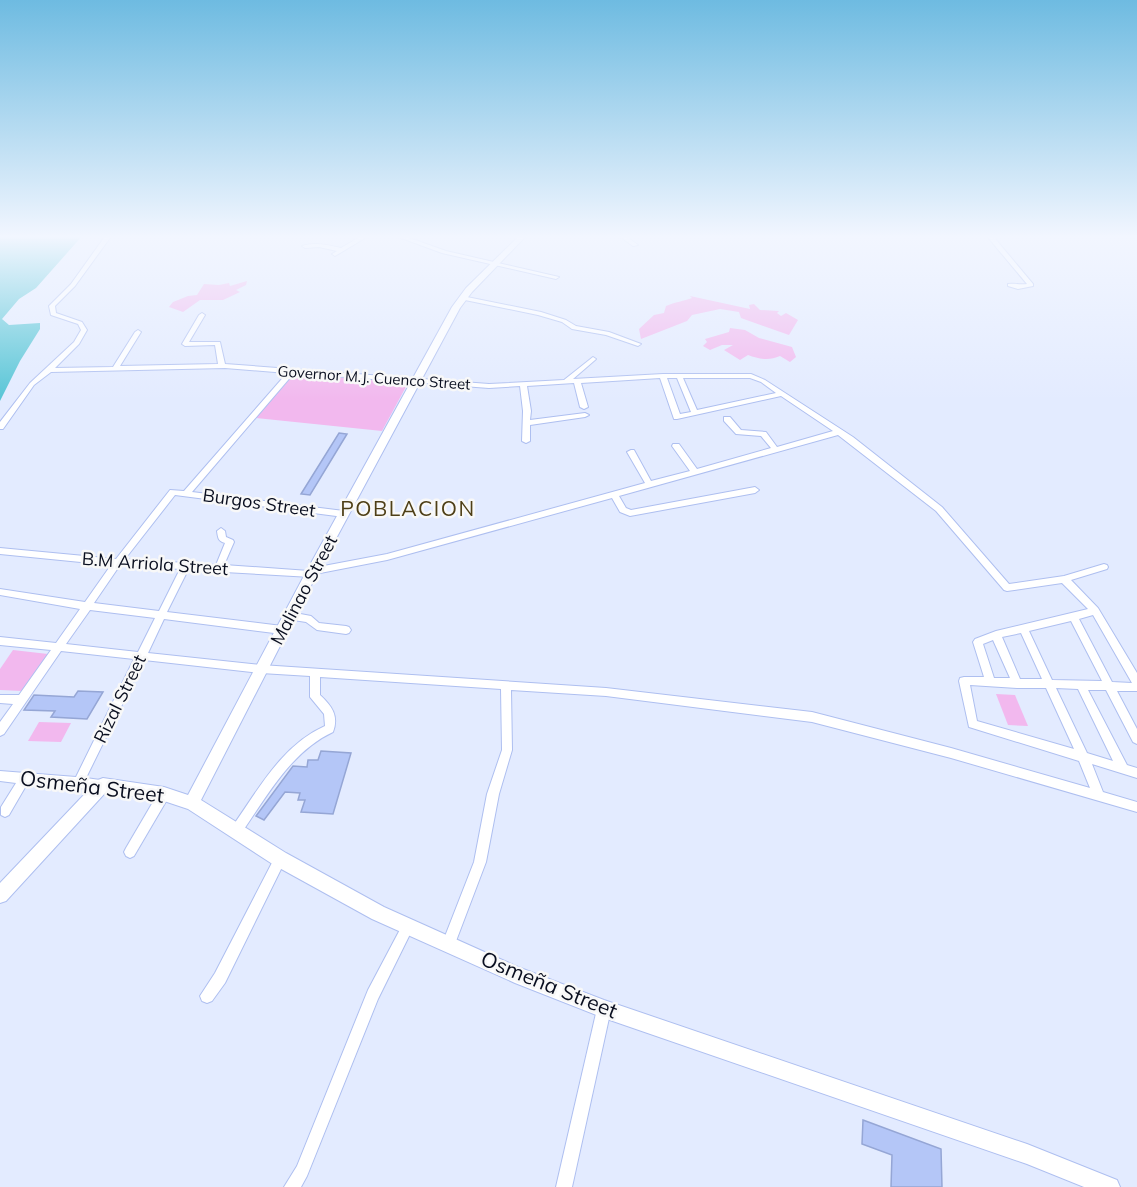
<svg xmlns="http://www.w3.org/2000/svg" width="1137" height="1187" font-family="Mulish,sans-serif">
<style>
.green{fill:#f2b8ee}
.water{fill:#57c5d6}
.building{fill:#b4c6f7;stroke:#95a6d5;stroke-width:1.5}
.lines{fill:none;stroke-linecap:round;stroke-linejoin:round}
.minor-casing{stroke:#aebff0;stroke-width:2}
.major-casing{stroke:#aebff0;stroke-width:2}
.minor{fill:#fff;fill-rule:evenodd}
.major{fill:#fff;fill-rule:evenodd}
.labels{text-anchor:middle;stroke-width:5;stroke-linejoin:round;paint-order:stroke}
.far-street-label{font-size:15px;fill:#090e1f;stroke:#f8f8f8}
.street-label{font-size:18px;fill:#090e1f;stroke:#f8f8f8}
.quarter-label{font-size:21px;letter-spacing:1.5px;fill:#4e3f17;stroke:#f8f8f8}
.near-street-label{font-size:21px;fill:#090e1f;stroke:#f8f8f8}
</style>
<rect width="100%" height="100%" fill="#e3ebff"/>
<g class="green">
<polygon points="247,281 246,285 236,290 240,292 223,300 200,300 183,312 169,307 173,302 188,296 197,295 204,284 219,285 229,283 230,286"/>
<path d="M690,296L750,309L749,305L754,304L760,310L779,311L777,313L781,316L786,313L798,320L789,335L741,318L739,312L720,309L692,315L687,321L641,339L639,329L654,315L664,313L666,306C675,302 684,301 692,298Z"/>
<path d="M730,328L745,330L759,338L792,347L796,357L790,362L780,356C769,361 759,359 748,355L740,360L724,350L733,345H722L710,350L703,346L707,342L705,339L729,332Z"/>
<polygon points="294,374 408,383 382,431 256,418"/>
<polygon points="13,650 48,654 22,691 0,690 0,669"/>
<polygon points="996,694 1015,695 1028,726 1008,725"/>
<polygon points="39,722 71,723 61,742 28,741"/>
</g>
<polygon class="water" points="0,235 83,235 36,288 19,299 2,319 9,325 40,323 40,329 20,361 0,401"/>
<g class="building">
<polygon points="339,433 347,434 310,495 301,494"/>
<polygon points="78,691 103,692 87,719 51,717 55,711 24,710 34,695 74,697"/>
<polygon points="321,751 351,753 333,814 301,812 305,800 298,800 300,793 285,792 264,820 256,816 293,766 307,767 308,760 318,760"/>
<polygon points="863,1120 941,1149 942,1187 891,1187 892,1155 862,1144"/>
</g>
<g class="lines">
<defs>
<g id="minor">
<path d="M106,235H112L75,286L55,306L56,313L82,322L87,330L79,344L55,368L113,367L135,332L138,330L141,332L120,366L218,364L215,345L185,346L182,344L199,315L202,313L205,315L189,342H220L225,364L489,384L564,380L593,357L596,359L595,360L573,379L663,374H751L765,380L853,437L942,507L1009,584L1064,576L1104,564L1107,565L1108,567L1107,569L1071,580L1098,608L1137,673V691H1117L1137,729V744L1133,742L1106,690H1088L1127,765L1137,768V778L1092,764L1103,792L1137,802V812L951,758L812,722L606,696L511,690L512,750L499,794L486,862L453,949L448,950L443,949L442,944L474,862L487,794L502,750L501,689L320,677V695C332,706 339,716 333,732C290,752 266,798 240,835L236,837L232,835L230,831L232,827C258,790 282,745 325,726L324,714L310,697V676L261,673L144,660L86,778L107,781L109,785L107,789L103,790L27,784L9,815L5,817L1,815V807L16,783L0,781V771L76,777L134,659L61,651L4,734L0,736V722L13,704L0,703V695H19L51,650L0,645V637L56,643L80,609L0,595V589L85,602L111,565L0,554V548L116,559L170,490L184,491L287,373L225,368L51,372L34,385L3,429H0V422L30,383L74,342L81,330L78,324L51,315L49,306L71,284ZM294,373L489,388L520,386L523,411L522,441L526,443L530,441V425L585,417L589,415L585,413L530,420L531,411L527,386L574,383L580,407L584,409L588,407L581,383L660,378L674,419H677L781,396L833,431L777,447L766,432L741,430L730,417H724V421L736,434L761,436L771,448L697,469L679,444H673L672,446L690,471L651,481L634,450H631L627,452L645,483L387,554L313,568L309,571L224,565L234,542L233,540L226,537L225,531L221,528L217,531C218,538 218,541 225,543L216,565L125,559L175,495L344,517L347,516L348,514L347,512L344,511L192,492ZM667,378H677L691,412L680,414ZM683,378H750L761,382L776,393L697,410ZM838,435L936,511L1004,590L1007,591L1062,583L1088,609L996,631L975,639L973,642L984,677H964L960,678L959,681L969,727L1079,761L1090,788L951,748L812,712L606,688L261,665L148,653L164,619L282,634L285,633L287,630L285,627L282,626L167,612L188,570L311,577L314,576L315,574L387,560L612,498L620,512L630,516L755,493L759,490L755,487L631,510L626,508L619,496ZM120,565L180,569L159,611L94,603ZM90,610L155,618L138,652L66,644ZM1093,615L1132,683L1112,682L1079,619ZM1071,621L1102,681L1052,680L1029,631ZM1021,633L1042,679H1020L1002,637ZM993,640L1010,678H994L983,644ZM970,685L1017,688H1046L1074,749L977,721ZM1056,688L1078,689L1113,761L1087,753Z"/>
<path d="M363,235H370L335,256L332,254L337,251L319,247L305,248L302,246C315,242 328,245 341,248Z"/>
<polygon points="393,235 401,235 446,251 559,277 556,279 442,253"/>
<polygon points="618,235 624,235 638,245 633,246"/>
<path d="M986,235H992L1033,284V286L1018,289L1008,286V284C1014,283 1020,285 1027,284Z"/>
<polygon points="462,296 541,312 566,320 576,326 609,332 641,344 638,346 606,335 572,329 562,322 538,315 460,299 459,298"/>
<polygon points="290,612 311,616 319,623 346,626 349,627 351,630 349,633 346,634 317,630 306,622 287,619 285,616 287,613"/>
<polygon points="164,789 168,790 170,794 168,798 134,856 130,858 126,856 124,852 126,848 160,790"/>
<polygon points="280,853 284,855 286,859 284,863 225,983 212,1001 207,1003 202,1001 200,996 215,973 276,855"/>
<polygon points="408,920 412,922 414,926 378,999 307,1176 301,1187 284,1187 297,1166 368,990 404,922"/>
<polygon points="604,1002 609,1004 611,1009 572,1187 556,1187 597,1009 599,1004"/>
</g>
<polygon id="major" points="520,235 527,235 472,292 460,308 317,574 201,800 286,853 384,907 518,967 604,1000 1027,1144 1117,1180 1120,1187 1084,1187 1027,1164 604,1018 515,983 372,919 274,865 188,809 164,801 106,792 6,901 0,903 0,883 98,780 103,778 164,787 188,795 305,574 452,307 466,288"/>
</defs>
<use href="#minor" class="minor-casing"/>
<use href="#major" class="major-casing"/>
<use href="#minor" class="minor"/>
<use href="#major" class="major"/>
</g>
<linearGradient id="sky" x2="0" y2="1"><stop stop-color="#6ebbe1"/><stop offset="0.59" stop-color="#f2f6ff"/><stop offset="1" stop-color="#f2f6ff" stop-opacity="0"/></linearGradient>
<rect width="1137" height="401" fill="url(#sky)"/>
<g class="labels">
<g class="far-street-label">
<text transform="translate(374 378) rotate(4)" y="5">Governor M.J. Cuenco Street</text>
</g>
<g class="street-label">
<text transform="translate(259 503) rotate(8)" y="6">Burgos Street</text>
<text transform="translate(155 564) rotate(4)" y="6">B.M Arriola Street</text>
<text transform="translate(304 590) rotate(-62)" y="6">Malinao Street</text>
<text transform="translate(120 699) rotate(-64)" y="6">Rizal Street</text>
</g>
<g class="quarter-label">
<text x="408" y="516">POBLACION</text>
</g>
<g class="near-street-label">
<text transform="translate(92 787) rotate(7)" y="7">Osmeña Street</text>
<text transform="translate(549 985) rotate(22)" y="7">Osmeña Street</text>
</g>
</g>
</svg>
